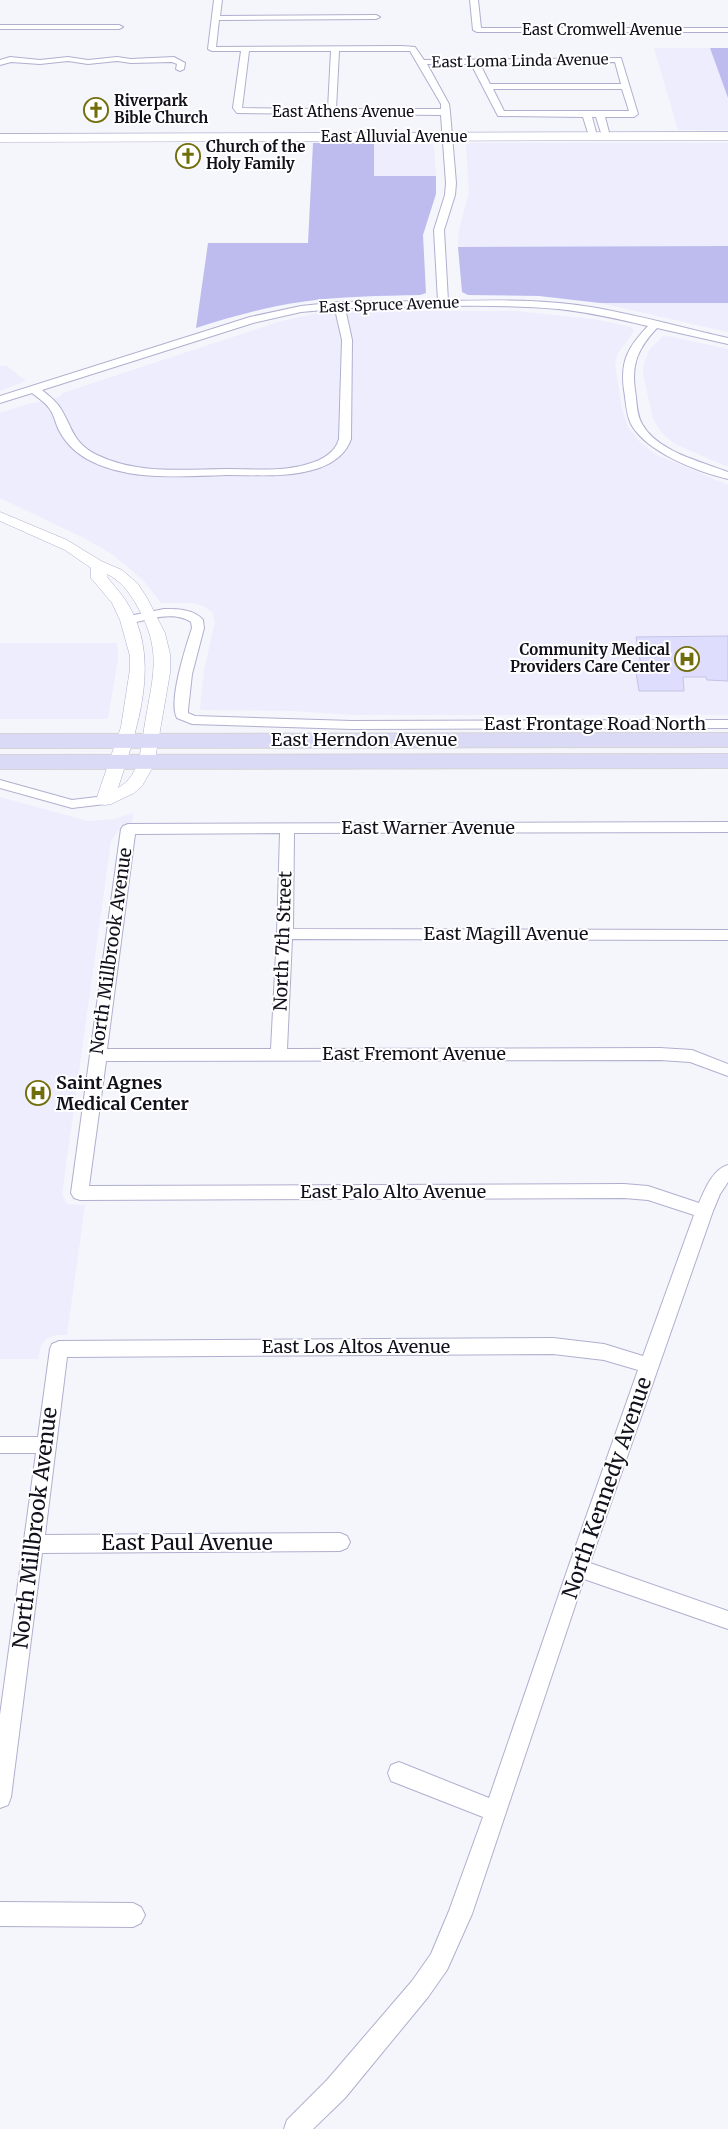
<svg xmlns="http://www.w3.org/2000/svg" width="728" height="2129" font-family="Merriweather,serif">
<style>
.built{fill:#ededfd}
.green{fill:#bebcef}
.building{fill:#deddfd;stroke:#c4c3e4}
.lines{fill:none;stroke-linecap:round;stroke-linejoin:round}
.minor-casing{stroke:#b0afcf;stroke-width:2}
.tertiary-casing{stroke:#b0afcf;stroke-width:1}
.secondary-casing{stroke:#b0afcf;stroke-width:1}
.primary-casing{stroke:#d4d4d6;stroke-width:2}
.minor{fill:#fff;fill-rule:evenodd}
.tertiary{fill:#fff;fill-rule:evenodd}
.secondary{fill:#fff;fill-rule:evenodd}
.primary{fill:#dbdaf6;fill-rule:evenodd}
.labels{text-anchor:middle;stroke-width:4;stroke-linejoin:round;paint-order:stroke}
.far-street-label{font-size:15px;fill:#11101b;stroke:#fff}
.far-poi-label{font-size:15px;font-weight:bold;fill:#11101b;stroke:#fff;text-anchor:start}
.street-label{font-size:18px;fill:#11101b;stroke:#fff}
.poi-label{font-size:18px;font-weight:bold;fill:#11101b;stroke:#fff;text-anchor:start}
.near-street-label{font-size:21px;fill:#11101b;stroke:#fff}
</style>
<rect width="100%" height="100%" fill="#f5f5fc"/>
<g class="built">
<polygon points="654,48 710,48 728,98 728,130 678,130"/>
<polygon points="374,143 428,143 434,145 436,176 374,176"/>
<polygon points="471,143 728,143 728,246 458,247 459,229 469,193 466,145"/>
<polygon points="600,303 728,303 728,332"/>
<polygon points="356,311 515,311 593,319 631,327 634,331 617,355 615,365 622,409 628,427 640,442 655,454 728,485 728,715 355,715 292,711 200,710 204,671 215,621 212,612 205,607 194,603 161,603 143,580 112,554 84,538 0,498 0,413 31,403 41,402 61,396 63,393 278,322 318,313 350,313"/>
<polygon points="668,336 728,349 728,467 675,444 661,432 653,419 643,373 643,366 650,349 662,337"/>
<polygon points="0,366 7,366 26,381 0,391"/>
<polygon points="0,643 117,643 118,658 108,719 0,719"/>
<polygon points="0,797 88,821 115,819 133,813 132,822 118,830 111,841 62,1194 67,1204 85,1205 67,1335 56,1335 46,1339 41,1346 38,1359 0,1359"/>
</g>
<g class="green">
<polygon points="710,48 728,48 728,98"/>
<path d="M313,143H374V176H436V194L423,235L426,293L420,295C380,296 340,296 301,302C265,307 230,317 196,328L208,243H308Z"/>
<polygon points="728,246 728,303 600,303 539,296 468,295 462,292 458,247"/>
</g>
<polygon class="building" points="728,636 728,681 707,680 706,677 683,677 684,691 639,691 635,666 641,666 636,637"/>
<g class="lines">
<defs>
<g id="minor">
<path d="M214,0H222L220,16L376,15L380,17L376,19L219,20L216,47L402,46L415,47L424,60L621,58L638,114L634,117H605L610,136L606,139L602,136L596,117H592L597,136L593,139L589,136L583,117L498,116L471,64H427L449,104L450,112L456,183L455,195L444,230L448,301C498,300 548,299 597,308C641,316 684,328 728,338V344L657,328C639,347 631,363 635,390C637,401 636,414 642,424C658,452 700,461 728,472V479C698,472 646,452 631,424C626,414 626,401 624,390C620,361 628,347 648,326C618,319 588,312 558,309C487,303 416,307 345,308L352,340L351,439C346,454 333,463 319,468C290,478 258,475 228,475C182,476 129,482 87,459C73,451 63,440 57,426C55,420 53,413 49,408C45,402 38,398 32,393L0,403V396L250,317L301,306L339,302L438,301L434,230L445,195L446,183L441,115L237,113L233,108L241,51H212L208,49ZM249,51H331L328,109L242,108ZM339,51H410L441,104V109H336ZM615,62L621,84H490L480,64ZM493,89H622L629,111H504ZM335,309L342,340L339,439C335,453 322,460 308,464C283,472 255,469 229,469C185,469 138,475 97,455C73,443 73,429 61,409C56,401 49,396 42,390L253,323L301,312Z"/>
<polygon points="470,0 478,0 481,28 728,28 728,32 477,32 473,30"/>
<polygon points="0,25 119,25 123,27 119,29 0,29"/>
<polygon points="10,57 40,60 68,57 88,60 117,57 131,59 174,57 185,63 184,69 180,71 176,69 177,64 172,62 131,63 117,61 88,64 68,61 40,64 11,62 0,65 0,60"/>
<path d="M164,609C178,609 194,609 203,620L204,628L192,674L188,710V713L195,716L352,721L728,720V728L352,729L192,724L177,718C168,702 186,646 192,628L191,622C173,610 147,620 128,624L122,620L124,617Z"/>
<polygon points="0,780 72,800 105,796 110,797 112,800 110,803 105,804 72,808 0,788"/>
<path d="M728,822V832L294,833L293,929L728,930V940L292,939L287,1049L660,1048L692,1050L728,1064V1076L690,1062L660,1060L106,1061L89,1186L624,1184L648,1186L699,1203C705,1189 713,1169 728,1165V1182L720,1194L713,1211L590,1563L728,1611V1629L584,1579L472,1914L447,1970L428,1997L345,2098L313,2129H284L287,2120L327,2080L412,1981L431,1954L449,1911L483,1817L391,1781L388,1773L391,1765L399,1762L489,1798L568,1568L638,1370L604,1360L553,1354L67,1357L45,1535L340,1533L347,1536L350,1542L347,1548L340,1551L42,1553L11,1797L8,1805L0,1808V1715L36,1453H0V1437H38L50,1349L52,1344L59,1341L553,1338L604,1344L643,1356L694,1215L648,1200L624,1198L80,1200L74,1198L71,1193L121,829L123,826L128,824ZM280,833L277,934L271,1049H107L135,834Z"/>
<polygon points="0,1902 133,1903 141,1907 145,1915 141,1923 133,1927 0,1926"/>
</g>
<path id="tertiary" d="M0,512L67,540L101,561L122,570L138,584L147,598L165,633L170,654V673L154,765L142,786L134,793L111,804L105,805L99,804L96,800L121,727L130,669V656L120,620L112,603L91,578V568L65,550L0,521ZM107,574C120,580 129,592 136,604C163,650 153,675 145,723C141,747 141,775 118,788C137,728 163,659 126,601C121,593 113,585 107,577Z"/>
<polygon id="secondary" points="728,132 728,140 0,142 0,134"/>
<g id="primary">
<polygon points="728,733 728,747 0,748 0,734"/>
<polygon points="728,754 728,768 0,769 0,755"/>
</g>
</defs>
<use href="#minor" class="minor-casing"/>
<use href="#tertiary" class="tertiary-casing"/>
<use href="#secondary" class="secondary-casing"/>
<use href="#primary" class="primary-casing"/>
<use href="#minor" class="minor"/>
<use href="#tertiary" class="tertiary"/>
<use href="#secondary" class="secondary"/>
<use href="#primary" class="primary"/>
</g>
<defs>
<symbol id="church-ring" viewBox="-11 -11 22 22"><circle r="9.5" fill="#fff" stroke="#726d0b" stroke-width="1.5"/><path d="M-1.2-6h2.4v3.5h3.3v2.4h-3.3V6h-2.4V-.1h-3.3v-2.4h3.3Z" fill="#726d0b"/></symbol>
<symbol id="hospital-ring" viewBox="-11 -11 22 22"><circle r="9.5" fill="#fff" stroke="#726d0b" stroke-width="1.5"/><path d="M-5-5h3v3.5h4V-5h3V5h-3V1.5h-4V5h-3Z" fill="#726d0b"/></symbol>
</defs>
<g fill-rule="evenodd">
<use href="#church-ring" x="82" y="96" width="28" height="28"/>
<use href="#church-ring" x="174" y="142" width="28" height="28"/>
<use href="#hospital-ring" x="673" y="645" width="28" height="28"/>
<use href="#hospital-ring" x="24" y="1079" width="28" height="28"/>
</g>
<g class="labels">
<g class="far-street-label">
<text x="602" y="35">East Cromwell Avenue</text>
<text transform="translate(520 61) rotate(-1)" y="5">East Loma Linda Avenue</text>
<text x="343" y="117">East Athens Avenue</text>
<text x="394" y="142">East Alluvial Avenue</text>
<text transform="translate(389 305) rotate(-2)" y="5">East Spruce Avenue</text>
</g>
<g class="far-poi-label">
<text x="114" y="106">Riverpark<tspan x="114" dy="17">Bible Church</tspan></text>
<text x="206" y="152">Church of the<tspan x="206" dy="17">Holy Family</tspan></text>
<text x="670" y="655" text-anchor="end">Community Medical<tspan x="670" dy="17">Providers Care Center</tspan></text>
</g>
<g class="street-label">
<text x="595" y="730">East Frontage Road North</text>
<text x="364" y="746">East Herndon Avenue</text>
<text x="428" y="834">East Warner Avenue</text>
<text x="506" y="940">East Magill Avenue</text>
<text transform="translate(283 941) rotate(-88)" y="6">North 7th Street</text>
<text transform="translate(111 951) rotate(-82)" y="6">North Millbrook Avenue</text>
<text x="414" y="1060">East Fremont Avenue</text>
<text x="393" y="1198">East Palo Alto Avenue</text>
<text x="356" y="1353">East Los Altos Avenue</text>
</g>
<g class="poi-label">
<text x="56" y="1089">Saint Agnes<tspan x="56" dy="21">Medical Center</tspan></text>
</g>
<g class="near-street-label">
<text transform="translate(607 1488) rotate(-71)" y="7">North Kennedy Avenue</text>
<text transform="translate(35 1528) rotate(-83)" y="7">North Millbrook Avenue</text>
<text x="187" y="1550">East Paul Avenue</text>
</g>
</g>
</svg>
